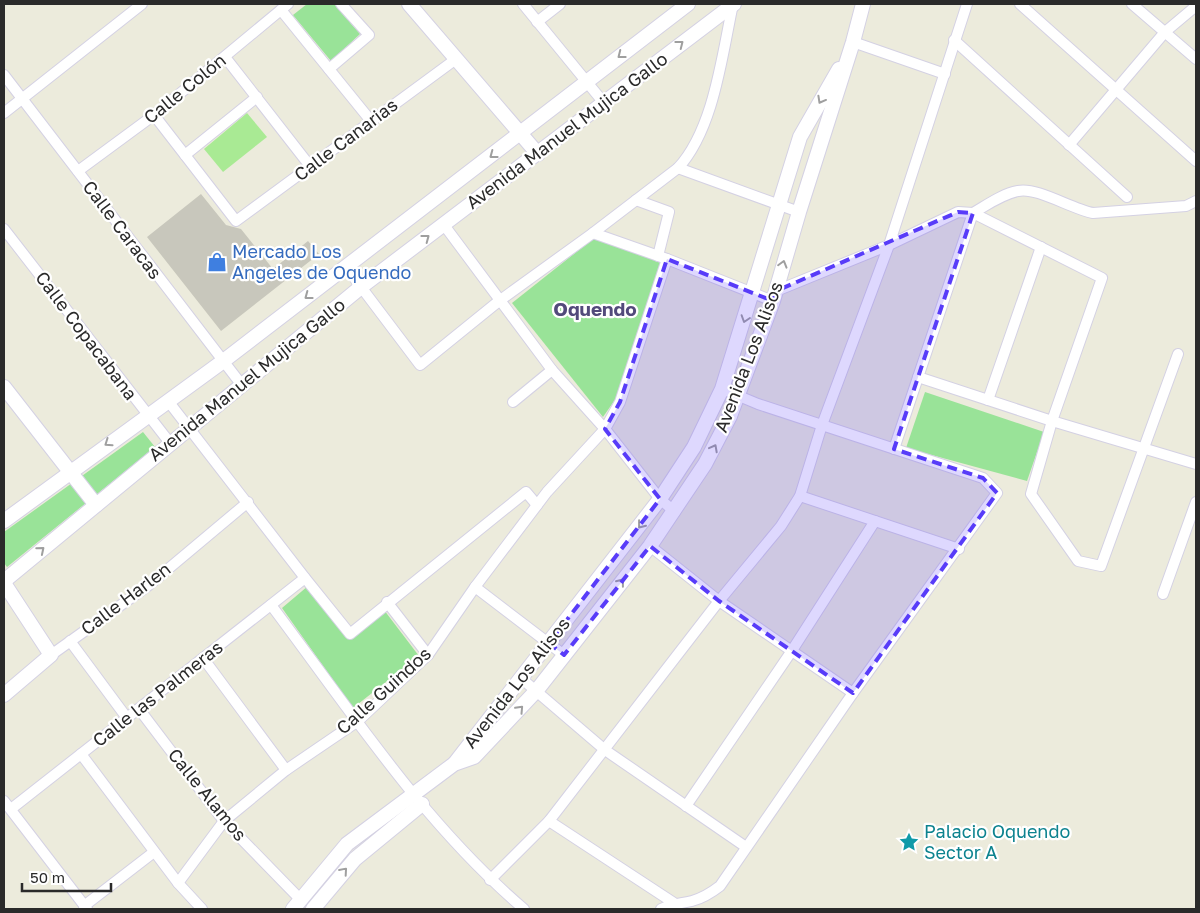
<svg xmlns="http://www.w3.org/2000/svg" width="1200" height="913" font-family="'Golos Text',sans-serif">
<style>
.green{fill:#99e398}
.pitch{fill:#a9ea94}
.building{fill:#c8c7bc}
.lines{fill:none;stroke-linecap:round;stroke-linejoin:round}
.street-casing{stroke:#d4d1e3;stroke-width:12}
.secondary-casing{stroke:#d4d1e3;stroke-width:16}
.street{stroke:#fff;stroke-width:10}
.secondary{stroke:#fff;stroke-width:14}
.oneway{stroke:#9f9f9f}
.marked{fill:#583cf9;fill-opacity:0.2;stroke:#583cf9;stroke-width:4;stroke-dasharray:10 6;stroke-linejoin:round}
.labels{text-anchor:middle;stroke-width:4.5;stroke-linejoin:round;paint-order:stroke}
.street-label{font-size:18px;fill:#2a2a2a;stroke:#fff}
.shop-label{font-size:18px;fill:#366cbe;stroke:#fff;text-anchor:start}
.culture-label{font-size:18px;fill:#0d838f;stroke:#fff;text-anchor:start}
.neighbourhood-label{font-size:19px;font-weight:bold;fill:#524a7b;stroke:#fff}
</style>
<rect width="100%" height="100%" fill="#ecebdc"/>
<g class="green">
<polygon points="307,4 334,4 360,34 331,61 293,15"/>
<polygon points="594,238 661,261 617,397 603,417 512,303"/>
<polygon points="925,392 1044,432 1027,481 906,448"/>
<polygon points="143,432 155,447 7,567 4,563 4,532"/>
<polygon points="308,586 350,639 384,610 419,656 353,708 282,608"/>
</g>
<polygon class="pitch" points="247,113 267,137 223,172 204,149"/>
<polygon class="building" points="201,194 226,225 241,229 273,269 308,241 319,254 221,331 147,237"/>
<g class="lines">
<defs>
<g id="street">
<polyline points="523,4 604,103"/>
<polyline points="1020,4 1196,161"/>
<polyline points="1132,4 1196,59"/>
<polyline points="281,10 371,121"/>
<polyline points="537,22 560,4"/>
<polyline points="954,40 1127,197"/>
<polyline points="853,42 945,74"/>
<polyline points="225,57 310,166"/>
<polyline points="329,69 369,35 341,4"/>
<polyline points="4,75 241,384"/>
<polyline points="4,113 142,4"/>
<polyline points="154,115 236,221 456,59"/>
<polyline points="1069,145 1165,32 1196,6"/>
<polyline points="185,155 257,97"/>
<polyline points="678,168 799,212"/>
<polyline points="78,171 154,115 288,4"/>
<polyline points="636,200 669,212 658,256"/>
<polyline points="444,225 552,370 605,429 660,499 675,512"/>
<polyline points="4,229 170,443"/>
<polyline points="593,233 667,259 773,301"/>
<path d="M346,267L420,365L499,301L593,233L678,168C714,129 722,55 733,4"/>
<polyline points="776,291 889,245 958,212 973,213 1102,278 1052,421 1031,494 1078,561 1101,566 1178,354"/>
<polyline points="918,377 1052,421 1196,464"/>
<polyline points="988,400 1041,247"/>
<polyline points="168,401 305,578 350,634 526,492 537,505"/>
<polyline points="513,402 552,370"/>
<path d="M894,449L973,213C987,205 1002,194 1018,191C1038,187 1071,209 1093,213L1186,206L1196,201"/>
<polyline points="800,496 959,549"/>
<polyline points="650,546 719,601 853,693"/>
<polyline points="475,587 564,655"/>
<polyline points="1163,594 1196,502"/>
<polyline points="387,602 428,655"/>
<path d="M271,605C350,710 424,824 524,909"/>
<polyline points="70,641 127,718"/>
<polyline points="51,655 149,585 248,502"/>
<polyline points="203,658 286,770"/>
<polyline points="522,679 605,750 746,847"/>
<polyline points="139,709 224,821 300,899"/>
<polyline points="81,754 178,883 202,909"/>
<polyline points="4,801 87,909"/>
<polyline points="686,806 791,652 875,521"/>
<polyline points="11,809 305,578"/>
<polyline points="549,821 674,903"/>
<polyline points="490,880 549,821 719,601 781,526 800,496 822,425 889,245 967,4"/>
<polyline points="178,883 224,821 286,770 358,721 428,655 475,587 547,492 605,429 620,402 667,259"/>
<polyline points="84,906 154,852"/>
<path d="M661,909C673,903 680,904 692,901C703,898 711,893 720,886L853,693L997,493L983,478L758,404L722,389"/>
</g>
<g id="secondary">
<polyline points="409,4 538,154"/>
<polyline points="4,387 96,505"/>
<polyline points="4,521 222,362 688,4"/>
<polyline points="4,581 361,287 734,4"/>
<polyline points="4,583 51,655 4,695"/>
<polyline points="455,763 660,499 694,447 722,389 800,137 839,69"/>
<polyline points="293,909 347,844 454,764 474,757 537,690 650,546 705,464 730,416 773,301 799,212 853,42 863,4"/>
<polyline points="313,909 355,859 422,804"/>
</g>
</defs>
<use href="#street" class="street-casing"/>
<use href="#secondary" class="secondary-casing"/>
<use href="#street" class="street"/>
<use href="#secondary" class="secondary"/>
</g>
<defs><path id="oneway-chevron" d="M-2-3.5L2.5 0L-2 3.5" fill="none" stroke-width="1.6" stroke-linecap="round" stroke-linejoin="round" transform="scale(1.25)"/></defs>
<g class="oneway">
<use href="#oneway-chevron" transform="translate(680 44) rotate(-38)"/>
<use href="#oneway-chevron" transform="translate(621 55) rotate(142)"/>
<use href="#oneway-chevron" transform="translate(821 100) rotate(119)"/>
<use href="#oneway-chevron" transform="translate(493 155) rotate(143)"/>
<use href="#oneway-chevron" transform="translate(426 238) rotate(-37)"/>
<use href="#oneway-chevron" transform="translate(783 264) rotate(-74)"/>
<use href="#oneway-chevron" transform="translate(308 296) rotate(143)"/>
<use href="#oneway-chevron" transform="translate(745 319) rotate(108)"/>
<use href="#oneway-chevron" transform="translate(108 443) rotate(145)"/>
<use href="#oneway-chevron" transform="translate(714 448) rotate(-62)"/>
<use href="#oneway-chevron" transform="translate(641 525) rotate(128)"/>
<use href="#oneway-chevron" transform="translate(41 550) rotate(-40)"/>
<use href="#oneway-chevron" transform="translate(621 582) rotate(-52)"/>
<use href="#oneway-chevron" transform="translate(520 709) rotate(-47)"/>
<use href="#oneway-chevron" transform="translate(344 871) rotate(-49)"/>
</g>
<path class="marked" d="M958,212L973,213L894,449L983,478L997,493L853,693L719,601L650,546L564,655L549,643L660,499L605,429L620,402L667,259L773,301L776,291Z"/>
<defs>
<symbol id="shop-bare" viewBox="-9 -9 18 18"><path d="M-5-2.5h2.3a2.7 3.5 0 0 1 5.4 0H5L5.5 6h-11ZM-1.5-2.5h3a1.5 2.3 0 0 0-3 0Z" fill="#3f7fe0" stroke="#fff" stroke-width="2.5" paint-order="stroke"/></symbol>
<symbol id="sight-bare" viewBox="-9 -9 18 18"><path d="M0-6L1.8-2.2L6-1.7L2.9 1.2L3.7 5.4L0 3.3L-3.7 5.4L-2.9 1.2L-6-1.7L-1.8-2.2Z" fill="#0f9aa8" stroke="#fff" stroke-width="2.5" paint-order="stroke"/></symbol>
</defs>
<g fill-rule="evenodd">
<use href="#shop-bare" x="203" y="248" width="28" height="28"/>
<use href="#sight-bare" x="895" y="828" width="28" height="28"/>
</g>
<g class="labels">
<g class="street-label">
<text transform="translate(185 89) rotate(-39)" y="6">Calle Colón</text>
<text transform="translate(567 131) rotate(-37)" y="6">Avenida Manuel Mujica Gallo</text>
<text transform="translate(346 140) rotate(-37)" y="6">Calle Canarias</text>
<text transform="translate(122 230) rotate(53)" y="6">Calle Caracas</text>
<text transform="translate(86 336) rotate(53)" y="6">Calle Copacabana</text>
<text transform="translate(749 357) rotate(-69)" y="6">Avenida Los Alisos</text>
<text transform="translate(247 380) rotate(-39)" y="6">Avenida Manuel Mujica Gallo</text>
<text transform="translate(126 599) rotate(-37)" y="6">Calle Harlen</text>
<text transform="translate(517 683) rotate(-52)" y="6">Avenida Los Alisos</text>
<text transform="translate(384 691) rotate(-42)" y="6">Calle Guindos</text>
<text transform="translate(158 694) rotate(-38)" y="6">Calle las Palmeras</text>
<text transform="translate(207 795) rotate(51)" y="6">Calle Alamos</text>
</g>
<g class="shop-label">
<text x="232" y="258">Mercado Los<tspan x="232" dy="21">Angeles de Oquendo</tspan></text>
</g>
<g class="culture-label">
<text x="924" y="838">Palacio Oquendo<tspan x="924" dy="21">Sector A</tspan></text>
</g>
<g class="neighbourhood-label">
<text x="595" y="316">Oquendo</text>
</g>
</g>
<rect width="1200" height="913" fill="none" stroke="#2a2a2a" stroke-width="10"/>
<path d="M22 883v8h89v-8" fill="none" stroke="#2a2a2a" stroke-width="2.5"/>
<text x="30" y="883" font-size="15" fill="#2a2a2a" stroke="#ffffff" stroke-width="4" paint-order="stroke">50 m</text>
</svg>
